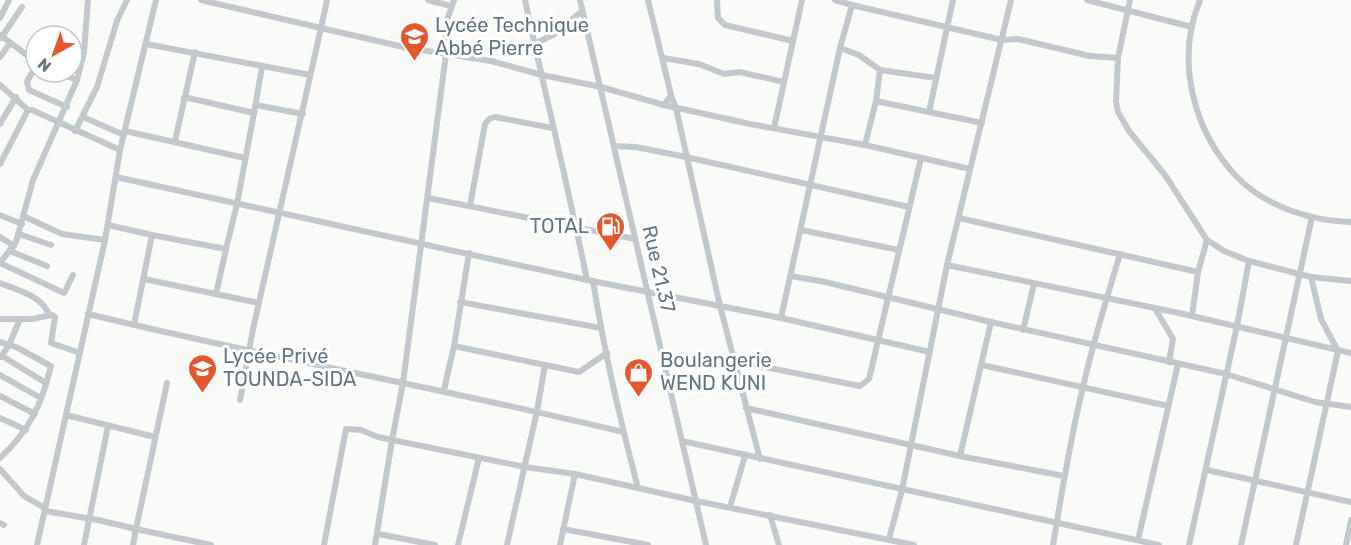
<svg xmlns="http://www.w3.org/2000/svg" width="1351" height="545" font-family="Rubik,sans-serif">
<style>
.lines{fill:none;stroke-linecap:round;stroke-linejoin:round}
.street{stroke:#c3c8cc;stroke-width:6}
.labels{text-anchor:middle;stroke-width:6;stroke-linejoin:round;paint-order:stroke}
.poi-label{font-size:20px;fill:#657683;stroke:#fff;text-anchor:start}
.street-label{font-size:20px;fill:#657683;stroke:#fff}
</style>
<rect width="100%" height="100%" fill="#fafaf8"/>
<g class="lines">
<g class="street">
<polyline points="201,0 321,28 327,0"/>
<polyline points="428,0 451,6"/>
<path d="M525,0C545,93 568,186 587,280"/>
<polyline points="580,0 706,545"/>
<polyline points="648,0 671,95 664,105"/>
<polyline points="717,0 718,18 725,25 793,41"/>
<polyline points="1087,0 1192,27"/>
<polyline points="1130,0 1118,58 1116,102 1118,112 1129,131 1165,175 1207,240 1224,251 1249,261 1311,277 1351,281"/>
<path d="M1200,0C1175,60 1193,132 1238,178C1267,207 1311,221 1351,222"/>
<polyline points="852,5 1002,40 1018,39 1090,56 1118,58"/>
<polyline points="0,18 9,0"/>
<polyline points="0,35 36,62"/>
<polyline points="1,38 22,7"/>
<polyline points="146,44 310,75"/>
<polyline points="534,44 553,35 582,11"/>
<polyline points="840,48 859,55 880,70 936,78"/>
<polyline points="0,57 10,43"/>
<polyline points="663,58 699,64 724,74 740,72 784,82"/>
<polyline points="36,65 27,82 29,90 67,107"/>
<polyline points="56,72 77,80"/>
<polyline points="0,85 28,110"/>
<polyline points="671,95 676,108 720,306 760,459"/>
<polyline points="184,97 254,113 262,67"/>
<polyline points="876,101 982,123"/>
<polyline points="256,105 303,114"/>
<polyline points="929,112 953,0"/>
<polyline points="83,117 124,135"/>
<polyline points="0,124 16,97"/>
<polyline points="774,128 802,0"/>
<polyline points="75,131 97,87 117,21 127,0"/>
<polyline points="125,131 245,158"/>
<polyline points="175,141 195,52"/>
<polyline points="865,145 876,101 880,70"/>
<polyline points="614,146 636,147 686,157 909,207"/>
<polyline points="0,164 28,110 32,110 120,150"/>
<polyline points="116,177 587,280 781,318 930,352"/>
<polyline points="428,198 635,239"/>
<polyline points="470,206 485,124 489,119 495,117 552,128"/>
<polyline points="0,215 22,224"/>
<polyline points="23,216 62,234 105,240"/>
<polyline points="959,218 1198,272"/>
<polyline points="108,225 152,235 134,325"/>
<polyline points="801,230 899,250"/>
<polyline points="19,234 51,245"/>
<polyline points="152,235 226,249 237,204 254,113"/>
<polyline points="0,237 14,246"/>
<polyline points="10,251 47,266"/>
<polyline points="0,263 16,242 33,180 77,80 84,52 88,0"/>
<polyline points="0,263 64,293 73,275"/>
<polyline points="947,265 1179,313 1351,353"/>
<polyline points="791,276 825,282 991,322 1226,374 1315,402 1351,407"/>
<polyline points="144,279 259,303"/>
<path d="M593,281C604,350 620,420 638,488"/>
<path d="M0,283C17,290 43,296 49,315"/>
<polyline points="216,294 226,249"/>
<polyline points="460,302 601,328"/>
<polyline points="1155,308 1173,339 1169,362"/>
<path d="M88,314C265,357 445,389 623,432"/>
<polyline points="1192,316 1198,272 1207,240"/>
<polyline points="781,318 840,48 852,5 835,0"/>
<polyline points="0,319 32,319 52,315 55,317 51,343 80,353"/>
<polyline points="1023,330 1034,284"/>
<path d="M0,342L16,347L51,366C42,404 29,431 0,458"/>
<polyline points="454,346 579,372 607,353"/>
<polyline points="0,357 2,356 46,383"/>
<polyline points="1,357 9,345 20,319"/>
<polyline points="734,361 860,386 869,379 921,158"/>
<polyline points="982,365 1168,406"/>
<polyline points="0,375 41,398"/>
<polyline points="167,383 136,529 211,545"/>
<polyline points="444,390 454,346 469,253"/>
<polyline points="0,396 35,414"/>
<polyline points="240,400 253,329 321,28 408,48 491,61 542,75 601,87 664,105 750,124 865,145 970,169"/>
<polyline points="746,408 960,456 1064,476"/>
<polyline points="66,415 155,437"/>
<polyline points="0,418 26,430"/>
<polyline points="682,441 1159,545"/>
<polyline points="960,456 991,322"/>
<polyline points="0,469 24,496 45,508"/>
<polyline points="1207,470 1351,502"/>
<polyline points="730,507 745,456"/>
<polyline points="45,511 98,520 136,529 133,545"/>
<polyline points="770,515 779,545"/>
<polyline points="0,523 4,525"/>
<polyline points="563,529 648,545"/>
<polyline points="378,534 435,545"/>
<polyline points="889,539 902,490 947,265 1011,0"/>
<polyline points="1138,540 1178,364"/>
<polyline points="37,545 105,240 120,150 156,0"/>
<polyline points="84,545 108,426"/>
<polyline points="324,545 346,429 361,430 378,437 525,467 575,474 696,501 914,545"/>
<polyline points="375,545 392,440 403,383 446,54 446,23 454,0"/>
<polyline points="458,545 479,458"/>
<polyline points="507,545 537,411 545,365"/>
<polyline points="560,545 575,474"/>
<path d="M1053,545C1062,492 1070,439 1083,387C1093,342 1107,298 1120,254"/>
<polyline points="1189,545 1237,326 1249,261"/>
<polyline points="1241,545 1312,217"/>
<polyline points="1296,545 1338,351 1321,319 1311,277"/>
<polyline points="1346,545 1351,520"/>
</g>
</g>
<defs>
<symbol id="school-pin" viewBox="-11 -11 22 30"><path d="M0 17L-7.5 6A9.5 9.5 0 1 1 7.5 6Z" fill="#e4572e" stroke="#fff"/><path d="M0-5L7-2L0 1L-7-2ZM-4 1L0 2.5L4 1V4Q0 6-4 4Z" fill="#fff"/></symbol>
<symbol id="fuel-pin" viewBox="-11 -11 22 30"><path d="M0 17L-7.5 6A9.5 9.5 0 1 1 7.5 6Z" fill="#e4572e" stroke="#fff"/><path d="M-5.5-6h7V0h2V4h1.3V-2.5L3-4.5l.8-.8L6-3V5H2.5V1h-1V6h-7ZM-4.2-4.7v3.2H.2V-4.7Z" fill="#fff"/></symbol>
<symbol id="university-pin" viewBox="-11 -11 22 30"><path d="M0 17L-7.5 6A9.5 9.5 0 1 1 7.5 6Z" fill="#e4572e" stroke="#fff"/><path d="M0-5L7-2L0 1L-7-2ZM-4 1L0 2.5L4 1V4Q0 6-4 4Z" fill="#fff"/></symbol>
<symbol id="shop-pin" viewBox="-11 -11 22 30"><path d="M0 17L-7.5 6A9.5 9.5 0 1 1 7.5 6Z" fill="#e4572e" stroke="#fff"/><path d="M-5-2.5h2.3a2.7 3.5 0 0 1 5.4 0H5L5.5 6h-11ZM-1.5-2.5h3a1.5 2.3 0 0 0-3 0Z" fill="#fff"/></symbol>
</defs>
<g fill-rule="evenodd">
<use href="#school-pin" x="398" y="20" width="33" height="45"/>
<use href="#fuel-pin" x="594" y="210" width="33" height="45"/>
<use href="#university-pin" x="186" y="352" width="33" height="45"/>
<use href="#shop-pin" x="622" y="356" width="33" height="45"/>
</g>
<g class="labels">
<g class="poi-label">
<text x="435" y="32">Lycée Technique<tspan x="435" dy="23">Abbé Pierre</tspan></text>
<text x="589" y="233" text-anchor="end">TOTAL</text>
<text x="223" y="363">Lycée Privé<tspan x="223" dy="23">TOUNDA-SIDA</tspan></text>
<text x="660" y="367">Boulangerie<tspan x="660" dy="23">WEND KUNI</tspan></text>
</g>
<g class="street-label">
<text transform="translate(659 269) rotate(77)" y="7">Rue 21.37</text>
</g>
</g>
<g transform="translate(54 54) rotate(220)"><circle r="28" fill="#ffffff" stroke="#c1c8cd" stroke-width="1.5"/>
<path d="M0-4.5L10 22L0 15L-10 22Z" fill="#e4572e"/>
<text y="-9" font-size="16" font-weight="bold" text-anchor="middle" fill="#657683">N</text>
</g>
</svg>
